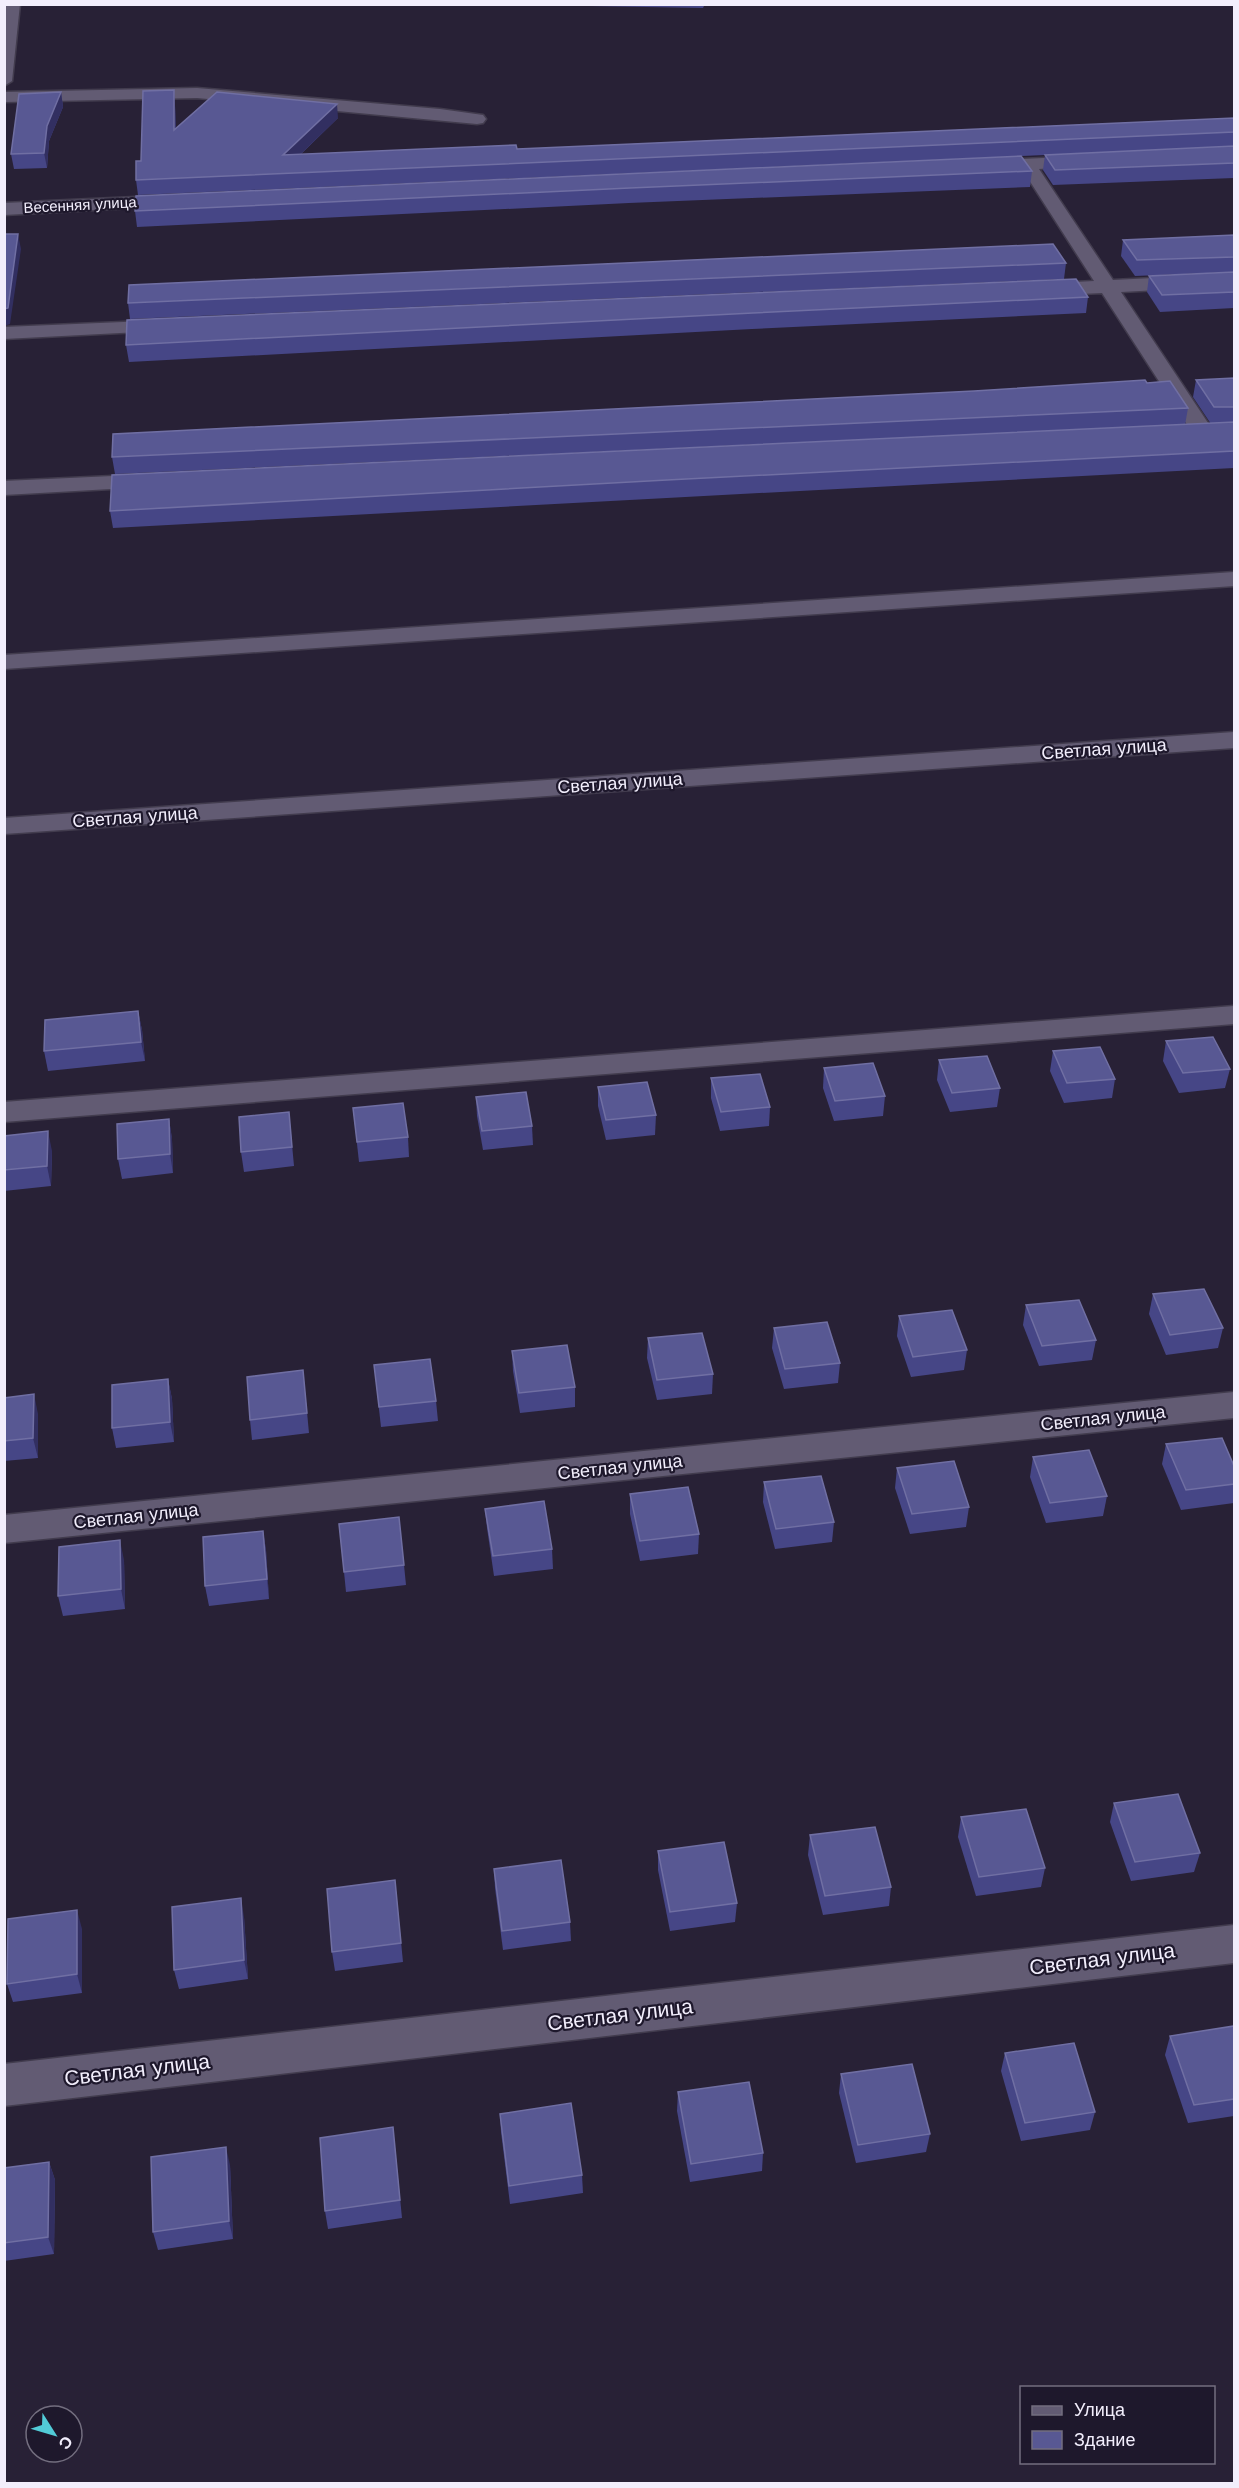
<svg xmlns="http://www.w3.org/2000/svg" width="1239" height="2488" font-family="'Work Sans',sans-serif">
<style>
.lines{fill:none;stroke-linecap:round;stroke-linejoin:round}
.minor-casing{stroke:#423c4e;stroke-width:3}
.minor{fill:#625b73;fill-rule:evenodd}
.wall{fill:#464686}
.shaded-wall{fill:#322f61}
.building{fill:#585893;stroke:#706fa3;stroke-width:1.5}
.labels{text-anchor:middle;stroke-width:4.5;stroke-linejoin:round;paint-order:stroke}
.far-street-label{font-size:15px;fill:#f2eefc;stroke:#1e182c}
.street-label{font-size:18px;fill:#f2eefc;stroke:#1e182c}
.near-street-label{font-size:21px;fill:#f2eefc;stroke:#1e182c}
</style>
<rect width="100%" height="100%" fill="#282136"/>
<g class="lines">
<defs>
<g id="minor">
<polygon points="4,4 20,4 12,81 4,86"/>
<polygon points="197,88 440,109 483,115 486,119 483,123 477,124 197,98 4,102 4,92"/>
<polygon points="1088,156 1094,157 1097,161 1094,165 1039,169 1113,280 1234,274 1234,286 1121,292 1214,432 1211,437 1203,438 1195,437 1102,293 1037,296 1030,294 1027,290 1030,286 1037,284 1094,281 1022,169 980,171 974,170 971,166 974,162 980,161"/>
<polygon points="180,195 187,197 189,201 187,205 4,215 4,203"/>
<polygon points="171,320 178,322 181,326 178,330 4,339 4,327"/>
<polygon points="156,474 164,476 167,481 164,486 4,495 4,481"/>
<polygon points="1234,572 1234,586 4,669 4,655"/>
<polygon points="1234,732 1234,748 4,834 4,818"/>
<polygon points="1234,1006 1234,1024 4,1122 4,1102"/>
<polygon points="1234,1392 1234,1418 4,1543 4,1515"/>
<polygon points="1234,1925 1234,1963 4,2106 4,2064"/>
</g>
</defs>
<use href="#minor" class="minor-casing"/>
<use href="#minor" class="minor"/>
</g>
<g class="wall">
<polygon points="588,4 705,4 703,8 588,6"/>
<polygon points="61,92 63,107 49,141 47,168 14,169 11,154"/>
<polygon points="175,105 176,129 338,118 301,154 517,149 1234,118 1234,178 1053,185 1043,170 1045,155 138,195 136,180 141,161"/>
<polygon points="1032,171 1030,187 629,203 137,227 135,211 136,196"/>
<polygon points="1234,235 1234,272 1135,276 1121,256 1123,240"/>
<polygon points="1066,263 1064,279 130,319 128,303"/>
<polygon points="1234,272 1234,308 1160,312 1147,292 1149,276"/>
<polygon points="1088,297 1086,313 752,329 129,362 126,345 127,320"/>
<polygon points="1234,378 1234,468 667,498 113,528 110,511 1048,431 115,474 112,457 1147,383 1188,408 1185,425 1211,424 1193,397 1196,380"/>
<polygon points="138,1011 142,1030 145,1061 48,1071 44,1051"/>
<polygon points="1166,1041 1230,1069 1225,1088 1179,1093 1163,1061"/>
<polygon points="1053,1051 1115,1079 1112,1098 1064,1103 1050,1071"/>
<polygon points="939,1060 1000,1088 997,1107 950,1112 937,1080"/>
<polygon points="824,1068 885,1096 883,1116 834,1121 823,1088"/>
<polygon points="711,1078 770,1107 769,1126 720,1131 711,1098"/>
<polygon points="598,1087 656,1115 655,1135 606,1140 598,1106"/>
<polygon points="476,1097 532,1126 533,1145 483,1150 477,1116"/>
<polygon points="353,1108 408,1137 409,1157 359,1162"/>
<polygon points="289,1112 294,1166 244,1172 241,1152"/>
<polygon points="169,1119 172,1139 173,1173 122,1179 118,1159"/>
<polygon points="4,1136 52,1151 51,1186 4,1191"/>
<polygon points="1153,1294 1223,1328 1218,1348 1166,1355 1149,1314"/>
<polygon points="1026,1305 1096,1340 1092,1360 1039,1366 1023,1325"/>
<polygon points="899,1316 967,1350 964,1370 911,1377 897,1336"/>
<polygon points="774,1328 840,1363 838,1383 784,1389 772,1348"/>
<polygon points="648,1338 713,1374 712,1394 657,1400 647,1358"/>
<polygon points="512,1351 575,1387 575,1407 520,1413 513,1371"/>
<polygon points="374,1365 436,1401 438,1421 381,1427"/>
<polygon points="303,1370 309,1433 252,1440 250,1420"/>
<polygon points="168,1379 172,1399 174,1442 116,1448 112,1428"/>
<polygon points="4,1398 38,1414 38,1458 4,1461"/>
<polygon points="1166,1444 1234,1466 1234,1503 1181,1510 1162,1464"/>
<polygon points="1033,1457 1107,1496 1103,1516 1046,1523 1030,1477"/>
<polygon points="897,1468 969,1507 966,1527 910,1534 895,1488"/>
<polygon points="764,1482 834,1522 832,1542 775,1549 763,1502"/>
<polygon points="630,1494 699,1534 698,1554 640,1561 630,1514"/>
<polygon points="485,1509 552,1549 553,1569 494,1576 487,1528"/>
<polygon points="263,1531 266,1550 269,1599 209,1606 205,1586"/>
<polygon points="124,1560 125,1609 63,1616 58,1596"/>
<polygon points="404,1565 406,1585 346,1592 344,1572"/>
<polygon points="1114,1803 1200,1853 1194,1872 1131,1881 1110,1822"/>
<polygon points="961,1817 1045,1868 1041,1887 976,1896 958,1837"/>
<polygon points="810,1835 891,1887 889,1906 823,1915 808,1855"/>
<polygon points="658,1851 737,1903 735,1922 670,1931 658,1870"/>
<polygon points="494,1869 570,1922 571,1941 503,1950 495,1888"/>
<polygon points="395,1880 403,1962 335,1971 332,1952"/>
<polygon points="244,1917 248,1979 179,1989 174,1970"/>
<polygon points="82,1929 82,1993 13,2002 7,1984"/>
<polygon points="1234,2026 1234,2116 1188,2123 1165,2055 1170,2036"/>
<polygon points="1005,2053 1095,2112 1090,2130 1021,2141 1001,2071"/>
<polygon points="841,2074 930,2134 926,2152 856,2163 839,2093"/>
<polygon points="678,2092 763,2153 762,2171 690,2182 677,2111"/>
<polygon points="500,2114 582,2175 583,2193 510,2204 501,2132"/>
<polygon points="393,2127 402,2218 328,2229 325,2211"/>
<polygon points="49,2162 55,2180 54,2254 4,2261 4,2168"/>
<polygon points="230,2165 233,2239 158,2250 153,2232"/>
</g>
<g class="shaded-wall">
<polygon points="174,90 175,105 176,145 174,130"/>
<polygon points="61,92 63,107 49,141 47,168 44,153 47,126"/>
<polygon points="337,104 338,118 284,170 283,155"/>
<polygon points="18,234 21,249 10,324 4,326 4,309"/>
<polygon points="138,1011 142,1030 145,1061 141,1042"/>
<polygon points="169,1119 172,1139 173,1173 170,1154"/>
<polygon points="48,1131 52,1151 51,1186 47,1166"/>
<polygon points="168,1379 172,1399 174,1442 170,1422"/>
<polygon points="34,1394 38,1414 38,1458 33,1438"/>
<polygon points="263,1531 266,1550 269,1599 267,1579"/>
<polygon points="120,1540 124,1560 125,1609 121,1589"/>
<polygon points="241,1898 244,1917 248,1979 244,1960"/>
<polygon points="77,1910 82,1929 82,1993 77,1974"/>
<polygon points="226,2147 230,2165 233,2239 229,2221"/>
<polygon points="49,2162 55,2180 54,2254 48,2237"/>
</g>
<g class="building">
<polygon points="174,90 174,130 217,92 337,104 283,155 516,145 517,149 1234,118 1234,132 136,180 136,161 141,161 143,91"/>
<polygon points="61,92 47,126 44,153 11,154 19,94"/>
<polygon points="1234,146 1234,163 1055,170 1045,155"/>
<polygon points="1021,156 1032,171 630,188 135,211 136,196"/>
<polygon points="4,234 18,234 8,308 4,309"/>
<polygon points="1234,235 1234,257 1137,260 1123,240"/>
<polygon points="1053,244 1066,263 128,303 129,285"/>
<polygon points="1234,272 1234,292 1162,295 1149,276"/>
<polygon points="1076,279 1088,297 753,313 126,345 127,320"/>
<polygon points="1234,378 1234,407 1214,407 1196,380"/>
<polygon points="1145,380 1147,383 1170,381 1188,408 112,457 113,434 974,391"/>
<polygon points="1234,422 1234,451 667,480 110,511 112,475"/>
<polygon points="138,1011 141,1042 44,1051 45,1020"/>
<polygon points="1213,1037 1230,1069 1183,1073 1166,1041"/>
<polygon points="1100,1047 1115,1079 1067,1083 1053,1051"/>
<polygon points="987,1056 1000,1088 952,1093 939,1060"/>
<polygon points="873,1063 885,1096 835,1101 824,1068"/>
<polygon points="760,1074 770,1107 721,1112 711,1078"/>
<polygon points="647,1082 656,1115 606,1120 598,1087"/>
<polygon points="526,1092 532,1126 482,1131 476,1097"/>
<polygon points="403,1103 408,1137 357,1142 353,1108"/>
<polygon points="289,1112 292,1147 241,1152 239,1117"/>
<polygon points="169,1119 170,1154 118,1159 117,1124"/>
<polygon points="48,1131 47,1166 4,1170 4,1136"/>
<polygon points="1204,1289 1223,1328 1170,1335 1153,1294"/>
<polygon points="1079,1300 1096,1340 1042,1346 1026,1305"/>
<polygon points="952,1310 967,1350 913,1357 899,1316"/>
<polygon points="827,1322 840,1363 785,1369 774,1328"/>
<polygon points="702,1333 713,1374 657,1380 648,1338"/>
<polygon points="567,1345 575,1387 519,1393 512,1351"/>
<polygon points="430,1359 436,1401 379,1407 374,1365"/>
<polygon points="303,1370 307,1413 250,1420 247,1377"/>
<polygon points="168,1379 170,1422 112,1428 112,1385"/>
<polygon points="34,1394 33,1438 4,1441 4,1398"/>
<polygon points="1222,1438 1234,1466 1234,1484 1186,1490 1166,1444"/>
<polygon points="1089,1450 1107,1496 1050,1503 1033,1457"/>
<polygon points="954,1461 969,1507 912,1514 897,1468"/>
<polygon points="821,1476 834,1522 776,1529 764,1482"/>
<polygon points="688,1487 699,1534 640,1541 630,1494"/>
<polygon points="544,1501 552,1549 493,1556 485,1509"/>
<polygon points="399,1517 404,1565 344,1572 339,1524"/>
<polygon points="263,1531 267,1579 205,1586 203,1537"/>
<polygon points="120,1540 121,1589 58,1596 59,1547"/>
<polygon points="1178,1794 1200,1853 1135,1862 1114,1803"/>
<polygon points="1026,1809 1045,1868 979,1877 961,1817"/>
<polygon points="875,1827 891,1887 825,1896 810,1835"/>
<polygon points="724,1842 737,1903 670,1912 658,1851"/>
<polygon points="561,1860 570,1922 502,1931 494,1869"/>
<polygon points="395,1880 401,1943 332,1952 327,1889"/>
<polygon points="241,1898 244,1960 174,1970 172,1907"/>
<polygon points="77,1910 77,1974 7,1984 8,1919"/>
<polygon points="1234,2026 1234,2099 1194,2105 1170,2036"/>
<polygon points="1074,2043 1095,2112 1025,2123 1005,2053"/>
<polygon points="912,2064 930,2134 858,2145 841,2074"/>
<polygon points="749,2082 763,2153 691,2164 678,2092"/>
<polygon points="571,2103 582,2175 509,2186 500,2114"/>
<polygon points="393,2127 400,2200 325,2211 320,2138"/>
<polygon points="226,2147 229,2221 153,2232 151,2157"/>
<polygon points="49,2162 48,2237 4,2243 4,2168"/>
</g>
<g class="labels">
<g class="far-street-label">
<text transform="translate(80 205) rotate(-3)" y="5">Весенняя улица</text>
</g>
<g class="street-label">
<text transform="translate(1104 749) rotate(-4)" y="6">Светлая улица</text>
<text transform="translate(620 783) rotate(-4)" y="6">Светлая улица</text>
<text transform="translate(135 817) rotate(-4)" y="6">Светлая улица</text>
<text transform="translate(1103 1418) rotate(-6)" y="6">Светлая улица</text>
<text transform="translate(620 1467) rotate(-6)" y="6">Светлая улица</text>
<text transform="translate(136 1516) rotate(-6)" y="6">Светлая улица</text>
</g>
<g class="near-street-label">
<text transform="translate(1102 1959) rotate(-7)" y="7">Светлая улица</text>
<text transform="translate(620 2015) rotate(-7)" y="7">Светлая улица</text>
<text transform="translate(137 2070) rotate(-7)" y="7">Светлая улица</text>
</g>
</g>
<rect width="1239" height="2488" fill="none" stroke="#f2eefc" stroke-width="12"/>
<rect x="1020" y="2386" width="195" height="78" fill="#1e182c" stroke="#736e7f" stroke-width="1.5"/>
<rect x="1032" y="2406" width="30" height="9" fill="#625b73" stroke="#736e7f" stroke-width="1.5"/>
<text x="1074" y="2416" font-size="18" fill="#f2eefc">Улица</text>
<rect x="1032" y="2431" width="30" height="18" fill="#585893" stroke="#736e7f" stroke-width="1.5"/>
<text x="1074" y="2446" font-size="18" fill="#f2eefc">Здание</text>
<g transform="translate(54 2434) rotate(127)"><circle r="28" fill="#1e182c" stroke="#736e7f" stroke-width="1.5"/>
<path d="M0-4.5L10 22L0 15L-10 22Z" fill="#52cbd7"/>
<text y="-9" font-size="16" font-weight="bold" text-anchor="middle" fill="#f2eefc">С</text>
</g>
</svg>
